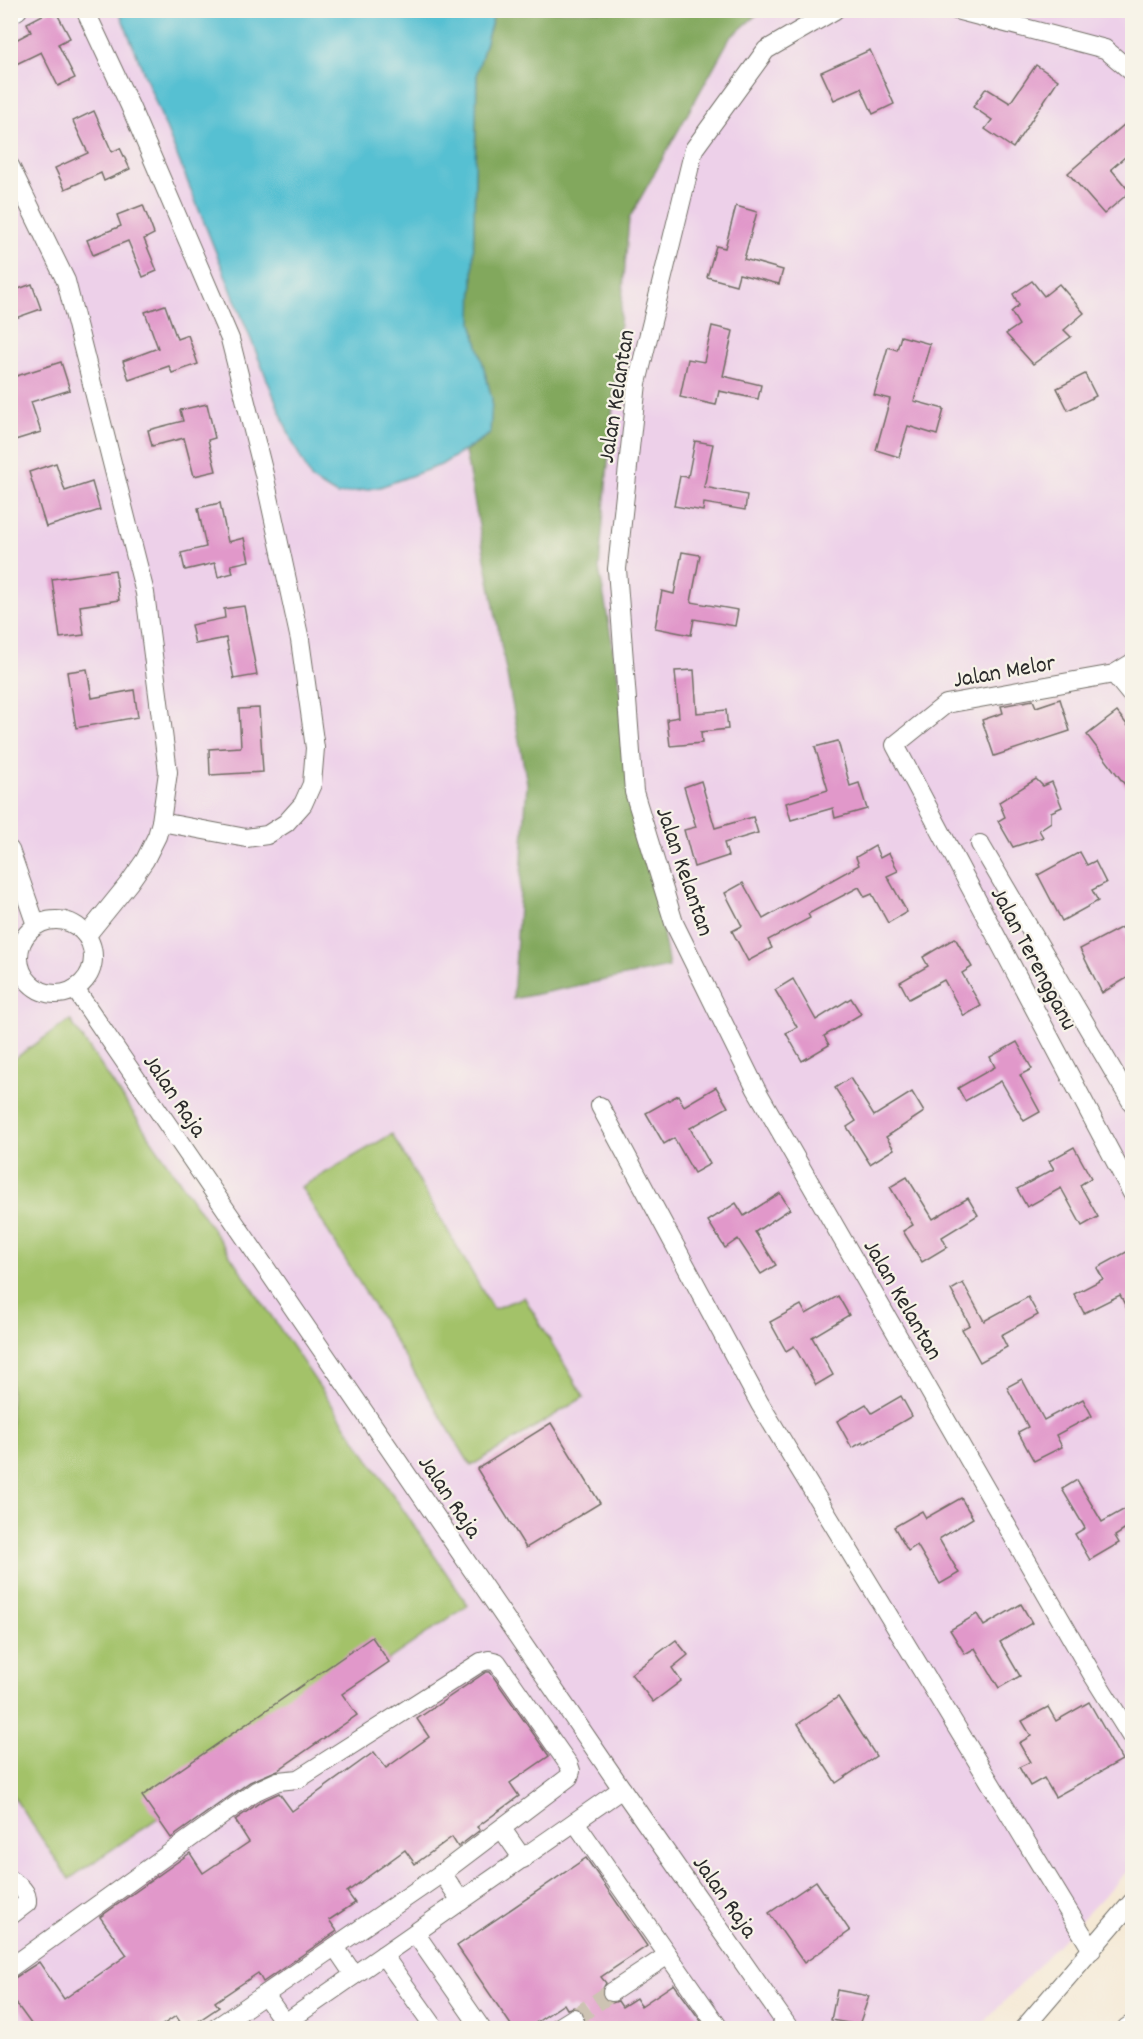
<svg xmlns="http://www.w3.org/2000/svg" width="1143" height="2039" font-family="Dekko,sans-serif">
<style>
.built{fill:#edd0e9}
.green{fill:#a3c269;stroke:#67764a;stroke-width:1.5}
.forest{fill:#82a85d;stroke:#566a44;stroke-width:1.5}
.water{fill:#56c0d2;stroke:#40767e;stroke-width:1.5}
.building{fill:#e198ca}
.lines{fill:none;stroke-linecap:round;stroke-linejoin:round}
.minor-tunnel{stroke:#cdc3b3;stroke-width:18;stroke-dasharray:18 9;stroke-linecap:butt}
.minor-casing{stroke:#726e66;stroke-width:20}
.minor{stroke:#fff;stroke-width:18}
.labels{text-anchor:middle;stroke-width:4.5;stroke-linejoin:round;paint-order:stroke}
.street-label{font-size:24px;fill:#2b2b2b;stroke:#f7f3e8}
</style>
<rect width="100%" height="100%" fill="#f7f3e8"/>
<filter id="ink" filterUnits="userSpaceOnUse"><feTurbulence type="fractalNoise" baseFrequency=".0167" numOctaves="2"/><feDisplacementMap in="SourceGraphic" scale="12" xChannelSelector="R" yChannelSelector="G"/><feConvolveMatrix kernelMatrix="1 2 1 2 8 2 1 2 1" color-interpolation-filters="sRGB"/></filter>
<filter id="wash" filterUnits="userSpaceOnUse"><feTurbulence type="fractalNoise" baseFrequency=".008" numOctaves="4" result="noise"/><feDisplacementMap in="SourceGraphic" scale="24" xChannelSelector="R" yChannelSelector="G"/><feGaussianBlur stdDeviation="1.35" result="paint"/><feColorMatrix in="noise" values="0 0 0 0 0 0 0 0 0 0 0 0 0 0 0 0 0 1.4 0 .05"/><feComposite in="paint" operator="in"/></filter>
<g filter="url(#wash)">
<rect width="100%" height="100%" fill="#f5e9d5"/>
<polygon class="built" points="11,11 119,11 291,439 312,480 380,487 441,465 465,451 492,399 472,323 474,194 495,11 1132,11 1132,1866 979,2028 11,2028"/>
<g class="green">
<polygon points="70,1020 468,1605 69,1879 11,1793 11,1061"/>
<polygon points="392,1134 493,1309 524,1297 584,1397 471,1466 301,1187"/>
</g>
<polygon class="forest" points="495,11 761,11 730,38 629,219 599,568 669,967 513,999 527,783 465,451 490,434 492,399 472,323 477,72"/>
<polygon class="water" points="119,11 495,11 477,72 472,323 492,399 490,434 441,465 380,487 337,495 312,480 291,439"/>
<g id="blocks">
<g class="building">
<polygon points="52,10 55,10 70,38 58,44 75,78 58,86 41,52 10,67 10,43 31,32 27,23"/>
<polygon points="870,50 894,104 873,114 861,88 834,100 821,72"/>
<polygon points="1036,65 1058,80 1013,148 985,129 992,120 973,107 986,88 1010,103"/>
<polygon points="94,111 112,152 120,148 130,169 104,181 101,173 65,189 55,168 88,153 73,121"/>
<polygon points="1132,118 1132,151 1111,169 1130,192 1104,214 1068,173"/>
<polygon points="143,205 154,234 144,239 157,271 143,277 128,241 93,255 87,240 121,226 117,215"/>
<polygon points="736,206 757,212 744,259 783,270 779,284 739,274 736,285 707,277 716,246 725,248"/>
<polygon points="1032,281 1044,296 1059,284 1084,313 1064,330 1071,337 1033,364 1006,334 1019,325 1011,312 1019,305 1013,294"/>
<polygon points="32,284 41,309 10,320 10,292"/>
<polygon points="165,305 177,339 188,335 198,364 172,373 169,366 129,380 123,361 158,348 145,312"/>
<polygon points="712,326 733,331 723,376 761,385 758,399 719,391 716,405 680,397 688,359 704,362"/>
<polygon points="901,336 930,344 914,401 944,409 937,435 908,426 899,457 876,450 890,399 874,395 888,347 897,350"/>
<polygon points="61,362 70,390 31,402 41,432 15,440 10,424 10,378"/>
<polygon points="1085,374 1096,396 1068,410 1057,388"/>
<polygon points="207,404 215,438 208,440 216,471 194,476 184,438 152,446 148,430 183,421 180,410"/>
<polygon points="695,441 713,444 704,487 747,495 745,510 704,503 703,511 674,506 680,476 688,477"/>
<polygon points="56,463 65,491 92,482 100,510 46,527 29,472"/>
<polygon points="220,503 228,542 244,538 249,561 231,565 233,573 218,577 215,563 185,570 181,553 206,547 198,508"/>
<polygon points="682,552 700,555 691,602 738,610 735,626 694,619 691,635 655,628 662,591 674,594"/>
<polygon points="115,570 119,600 80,606 84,635 60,638 52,579"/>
<polygon points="244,606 257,675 234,679 226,638 195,644 191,625 225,618 224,609"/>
<polygon points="87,669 92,698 134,690 138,717 76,728 67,672"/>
<polygon points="694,670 697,713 726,710 728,729 701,732 702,743 670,746 667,719 679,717 675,671"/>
<polygon points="1060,699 1070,731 994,756 982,720 1003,713 1001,706 1033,700 1036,707"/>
<polygon points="259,708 263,772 210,775 209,749 241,747 239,709"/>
<polygon points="1117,712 1132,731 1132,794 1087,735"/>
<polygon points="838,741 850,786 859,783 867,809 835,818 833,808 791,820 786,803 828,790 815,747"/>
<polygon points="1036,779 1043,786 1052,782 1062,807 1051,812 1051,822 1039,830 1043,837 1013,847 998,821 1005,817 999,802"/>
<polygon points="701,781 715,828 753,817 758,833 724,843 728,856 694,867 684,830 696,827 684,787"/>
<polygon points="875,846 880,858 889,853 898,871 887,876 907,912 888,923 872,894 865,897 859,887 808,914 810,918 768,940 772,948 748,961 732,931 742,926 725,893 743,883 763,919 859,865 856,857"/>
<polygon points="1080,852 1087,865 1095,861 1106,883 1092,890 1098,901 1062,921 1038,875"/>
<polygon points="1122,927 1132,947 1132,975 1102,993 1080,949"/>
<polygon points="955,938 972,967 962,973 981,1006 964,1016 944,980 909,999 900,982 928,966 923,957"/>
<polygon points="793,979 816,1020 851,998 861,1014 824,1036 829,1045 802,1061 786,1033 797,1027 775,990"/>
<polygon points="1017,1042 1032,1069 1020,1075 1040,1112 1024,1121 1001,1081 965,1101 958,1088 995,1067 990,1057"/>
<polygon points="850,1078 874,1116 912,1092 924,1112 886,1137 894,1149 870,1164 847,1127 856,1121 835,1088"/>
<polygon points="716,1087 728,1107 690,1128 710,1164 694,1173 674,1138 664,1144 646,1113 678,1095 684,1106"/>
<polygon points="1074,1147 1091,1178 1080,1185 1098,1217 1082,1226 1061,1188 1027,1207 1017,1189 1054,1169 1049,1161"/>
<polygon points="907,1177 933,1219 968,1198 978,1215 942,1237 947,1247 922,1262 903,1231 913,1225 890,1187"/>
<polygon points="780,1193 790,1209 755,1232 776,1265 761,1274 738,1239 725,1248 708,1221 736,1203 744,1216"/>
<polygon points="1132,1249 1132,1319 1120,1295 1084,1313 1074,1294 1103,1279 1097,1268"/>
<polygon points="963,1283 984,1321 1028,1297 1038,1315 1001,1335 1007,1347 980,1362 962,1329 970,1325 951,1290"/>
<polygon points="838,1296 849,1315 812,1337 833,1375 816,1385 794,1346 786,1351 770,1322 801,1305 806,1314"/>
<polygon points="1022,1379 1044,1420 1083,1399 1092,1416 1056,1435 1062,1447 1034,1461 1018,1432 1028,1427 1007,1387"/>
<polygon points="901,1396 912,1416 864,1444 863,1442 852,1448 837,1421 866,1404 872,1413"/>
<polygon points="551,1423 600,1503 526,1548 477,1469"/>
<polygon points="1077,1480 1102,1522 1132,1505 1132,1525 1115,1536 1119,1543 1090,1560 1075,1534 1085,1528 1062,1489"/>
<polygon points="961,1498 973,1518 939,1539 959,1573 940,1584 917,1545 908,1551 894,1527 922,1511 926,1518"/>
<polygon points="1021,1604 1032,1623 1000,1642 1020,1676 999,1688 975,1648 965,1654 950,1630 977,1614 984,1626"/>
<polygon points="372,1637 389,1662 342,1694 357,1715 278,1770 250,1782 171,1838 142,1796"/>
<polygon points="676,1640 688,1655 672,1668 681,1681 653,1702 631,1674"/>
<polygon points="486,1672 490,1672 549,1756 510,1783 519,1796 477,1827 480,1830 458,1847 452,1837 415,1864 405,1850 347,1892 355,1903 329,1920 337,1931 263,1982 258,1973 215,2002 219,2007 188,2028 184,2028 176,2016 158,2028 34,2028 10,1995 10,1981 39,1962 64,1999 127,1955 100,1917 190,1853 203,1873 249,1842 235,1820 262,1801 279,1793 292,1811 374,1752 386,1768 429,1737 417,1719"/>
<polygon points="838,1697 876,1756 836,1783 798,1724"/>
<polygon points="1089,1702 1122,1760 1055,1797 1044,1778 1030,1786 1019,1767 1030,1762 1019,1743 1031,1736 1022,1721 1048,1707 1056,1721"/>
<polygon points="586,1858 647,1946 601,1977 606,1983 601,1992 603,1999 612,2003 618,2001 622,2007 636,1998 641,2006 674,1984 706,2028 580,2028 585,2018 583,2012 574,2007 567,2009 564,2004 528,2028 513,2028 457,1946"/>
<polygon points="816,1881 850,1931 804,1963 769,1913"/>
<polygon points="837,1990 869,1996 859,2025 831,2020"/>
</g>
</g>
</g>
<g filter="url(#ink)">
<use href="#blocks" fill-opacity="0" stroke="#726e66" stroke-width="1.5"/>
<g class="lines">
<polyline class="minor-tunnel" points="574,2018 612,1992"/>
<defs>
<g id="minor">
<polyline points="85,10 130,106 230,339 264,474 300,640 315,748 312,784 303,804 286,823 267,835 246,838 161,822"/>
<polyline points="835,10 766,50 694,149 637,383 617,569 634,792 674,923 756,1089 1092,1674 1132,1738"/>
<polyline points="956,10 1105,49 1132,72"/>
<polyline points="10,15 18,10"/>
<polyline points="10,166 66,281 145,593 168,772 161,822 157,836 145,860 129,883 87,935"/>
<polyline points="1132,663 1114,674 946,704 895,745 1132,1193"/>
<polyline points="1114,674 1132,696"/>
<polyline points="980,844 1132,1103"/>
<polyline points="10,850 36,925"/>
<circle cx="56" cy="957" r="37"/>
<polyline points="75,989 622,1789 789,2028"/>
<polyline points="600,1106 760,1404 1092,1950"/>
<polyline points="575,1822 719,2028"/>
<polyline points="502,1829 523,1859"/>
<polyline points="442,1873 461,1901"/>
<path d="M10,1880C20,1886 28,1891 27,1903L10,1916"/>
<polyline points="415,1933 481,2028"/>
<polyline points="335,1947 354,1975"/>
<polyline points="383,1955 435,2028"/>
<polyline points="10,1968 256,1791 278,1781 298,1779 306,1774 481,1662 489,1660 497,1662 569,1765 571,1771 569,1777 442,1873 216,2028"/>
<polyline points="612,1992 668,1955"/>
<polyline points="265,1995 285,2023"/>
<polyline points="278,2028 622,1789"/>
<polyline points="558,2028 574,2018"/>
<polyline points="1024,2028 1132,1902"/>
<polyline points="1126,2028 1132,2024"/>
</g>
</defs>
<use href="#minor" class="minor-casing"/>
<use href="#minor" class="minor"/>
</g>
</g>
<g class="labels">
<g class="street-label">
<text transform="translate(615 396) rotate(-81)" y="8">Jalan Kelantan</text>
<text transform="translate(1004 670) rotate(-10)" y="8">Jalan Melor</text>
<text transform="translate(686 871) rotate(71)" y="8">Jalan Kelantan</text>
<text transform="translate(1035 958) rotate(62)" y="8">Jalan Terengganu</text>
<text transform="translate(176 1095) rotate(56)" y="8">Jalan Raja</text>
<text transform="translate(904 1299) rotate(60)" y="8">Jalan Kelantan</text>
<text transform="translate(451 1496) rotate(56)" y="8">Jalan Raja</text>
<text transform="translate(726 1896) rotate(55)" y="8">Jalan Raja</text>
</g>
</g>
<rect width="1143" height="2039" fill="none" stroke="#f7f3e8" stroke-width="36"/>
</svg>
